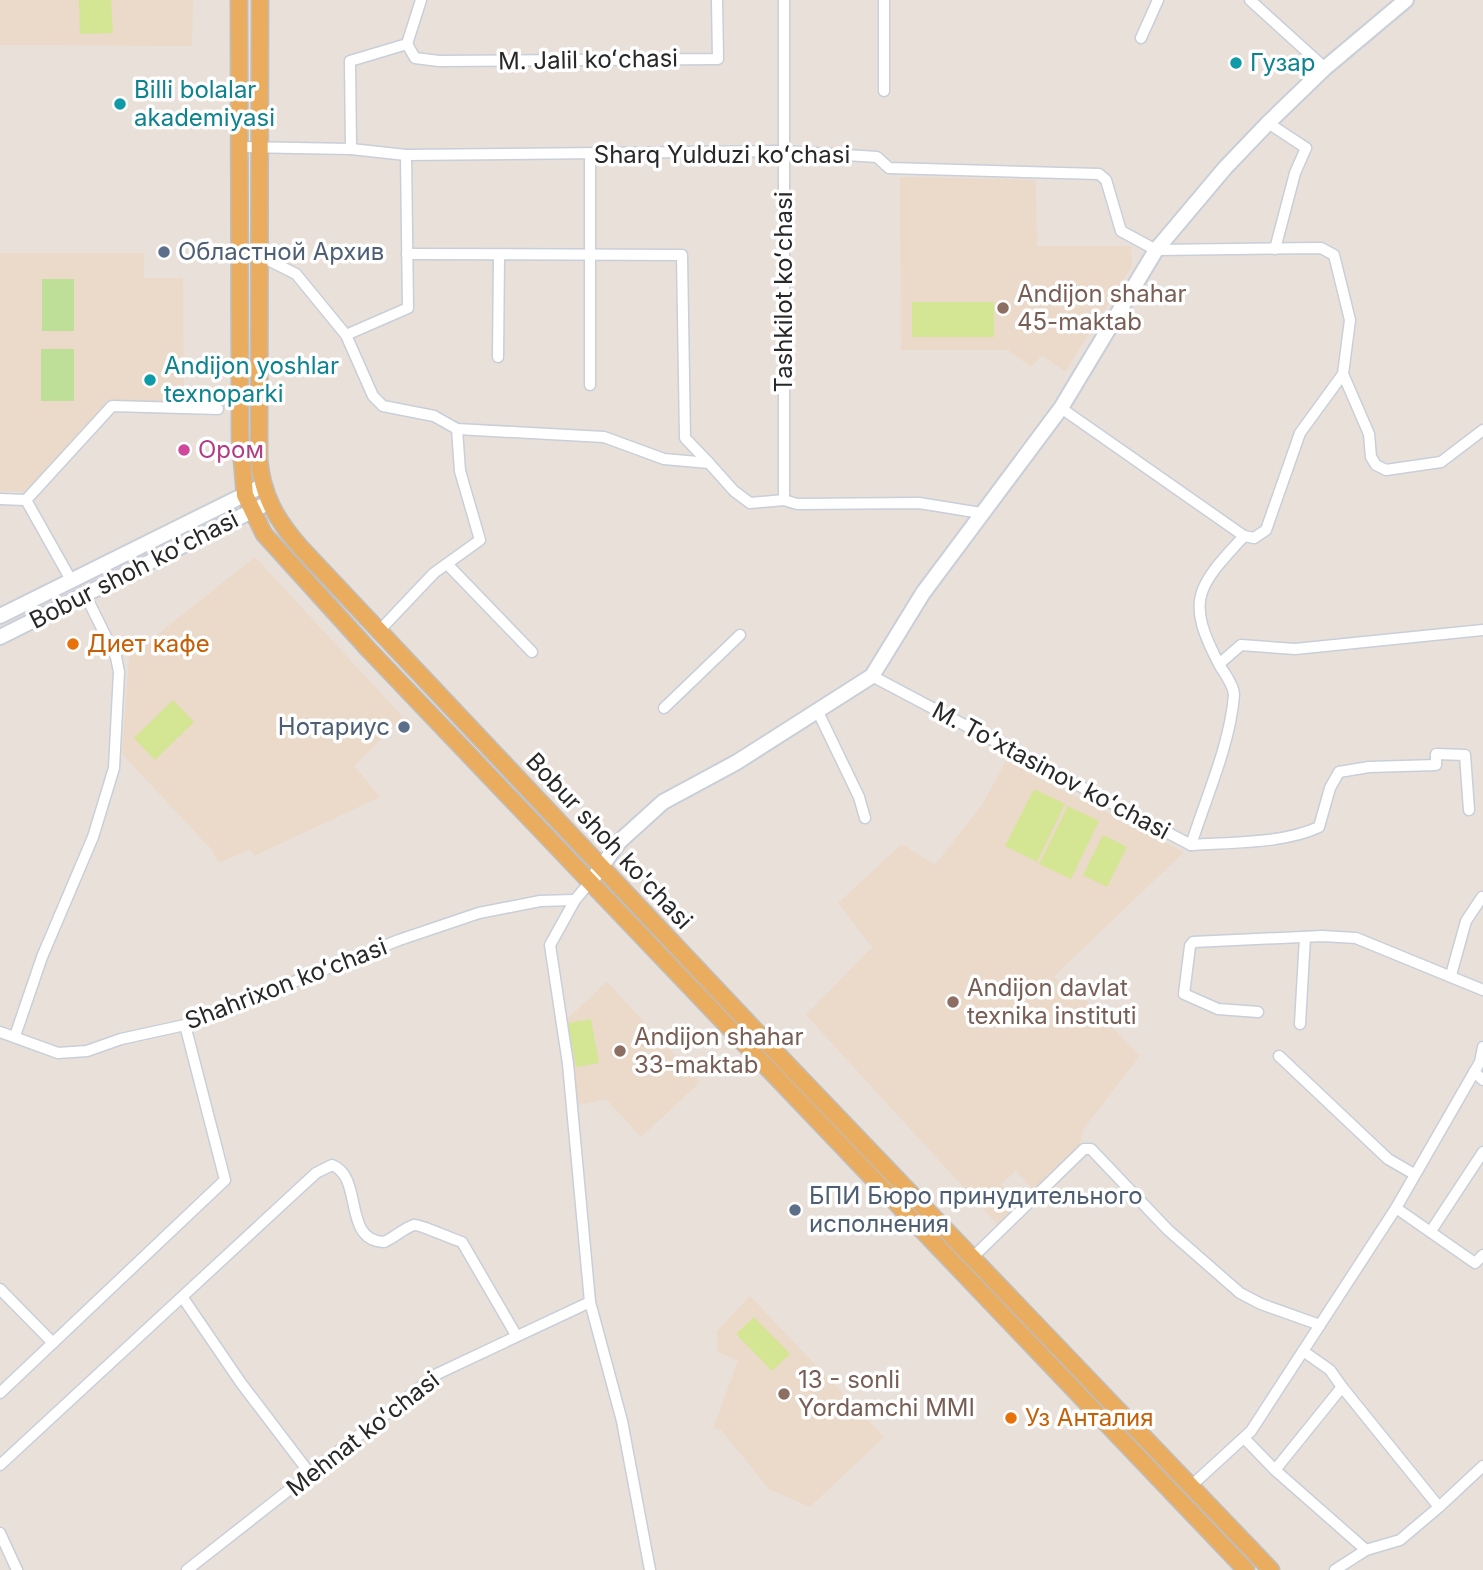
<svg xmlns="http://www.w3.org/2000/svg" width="1483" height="1570" font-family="Inter,sans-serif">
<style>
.education{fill:#ebd9c9}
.green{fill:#bedf98}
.pitch{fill:#d4e694}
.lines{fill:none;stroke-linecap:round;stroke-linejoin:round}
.street-casing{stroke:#c8cfd9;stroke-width:13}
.secondary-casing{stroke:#c8cfd9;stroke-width:18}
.primary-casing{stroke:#bebebe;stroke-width:19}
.street{stroke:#fff;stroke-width:10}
.secondary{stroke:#fff;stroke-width:14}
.primary{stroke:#eaad5f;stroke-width:16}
.culture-dot{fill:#0f9aa8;stroke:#fff;stroke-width:2.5}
.service-dot{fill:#5c6f8a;stroke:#fff;stroke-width:2.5}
.education-dot{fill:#8d6e63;stroke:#fff;stroke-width:2.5}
.hotel-dot{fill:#d1479c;stroke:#fff;stroke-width:2.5}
.food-dot{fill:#e8710a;stroke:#fff;stroke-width:2.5}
.labels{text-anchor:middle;stroke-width:7;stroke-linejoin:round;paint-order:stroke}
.street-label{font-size:24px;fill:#282828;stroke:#fff}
.culture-label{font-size:24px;fill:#0d838f;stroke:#fff;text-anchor:start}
.service-label{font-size:24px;fill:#4e5e75;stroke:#fff;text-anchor:start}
.education-label{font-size:24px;fill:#785e54;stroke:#fff;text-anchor:start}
.hotel-label{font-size:24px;fill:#b23c85;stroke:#fff;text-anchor:start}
.food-label{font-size:24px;fill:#c56008;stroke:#fff;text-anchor:start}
</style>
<rect width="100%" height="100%" fill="#eae0da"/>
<g class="education">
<polygon points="0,0 193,0 192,46 0,45"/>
<polygon points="900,177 1036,180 1037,246 1131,246 1132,266 1065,372 1042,355 1031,367 1008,350 901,350"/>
<polygon points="0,253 144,253 144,278 183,278 184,406 109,406 31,492 0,491"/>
<polygon points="255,557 403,717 354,766 380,797 254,856 250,849 219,863 211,849 122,754 129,657"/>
<polygon points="1006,761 1184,852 1054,976 1065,990 1071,985 1140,1056 1084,1128 1079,1147 1035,1191 1016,1171 1001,1184 1021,1204 999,1226 806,1015 872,947 838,903 902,844 935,865 981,806"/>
<polygon points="607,982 700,1082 641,1137 606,1099 578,1105 565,1021"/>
<polygon points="750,1296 884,1437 810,1507 769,1489 721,1430 713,1428 738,1361 718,1352 717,1331"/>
</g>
<g class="green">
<rect x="42" y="279" width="32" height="52"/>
<rect x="41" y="349" width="33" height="52"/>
</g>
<g class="pitch">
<polygon points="79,0 111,0 113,33 80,34"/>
<polygon points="994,302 994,337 912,337 912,302"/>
<polygon points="173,700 194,722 155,760 134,738"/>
<polygon points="1034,789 1065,804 1037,862 1005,846"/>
<polygon points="1068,806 1099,821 1071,879 1039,864"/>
<polygon points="1103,835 1127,847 1107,887 1083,875"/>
<polygon points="591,1019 599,1063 576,1067 568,1023"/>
<polygon points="754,1317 790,1354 772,1371 736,1334"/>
</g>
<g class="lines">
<defs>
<g id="street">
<polyline points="784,0 784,500"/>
<polyline points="884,0 884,91"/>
<polyline points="1250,0 1325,68"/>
<polyline points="1141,38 1158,0"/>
<polyline points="407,44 415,58 439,61 718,59 717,0"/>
<polyline points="1268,123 1306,148 1295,173 1275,249"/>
<path d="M237,147L351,149L406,155L784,151L877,157L889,168L1099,174L1106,180L1121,231L1156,250L1321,248L1334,255L1350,320L1343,374L1300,433L1266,530L1254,538L1244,536C1196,588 1185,600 1220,666C1225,674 1234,686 1234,695C1230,745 1206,797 1191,845"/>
<polyline points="351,149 350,61 407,44 421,0"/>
<polyline points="407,254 682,255 685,438 709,463"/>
<polyline points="258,255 296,274 346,335 373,396 383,406 434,416 457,429 604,437 664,459 709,463 734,491 750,503 784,500 797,504 919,503 981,513"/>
<polyline points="346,335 408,308 406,155"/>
<polyline points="498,357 499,255"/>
<polyline points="1343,374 1369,434 1371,457 1376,465 1386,470 1441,462 1483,430"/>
<polyline points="590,385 590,154"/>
<polyline points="1061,408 1244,536"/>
<polyline points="0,499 26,500"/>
<polyline points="26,500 112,406 218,409"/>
<polyline points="26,500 71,580"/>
<polyline points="448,565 532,652"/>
<polyline points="379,631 434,573 480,540 460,471 457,429"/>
<polyline points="1219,664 1241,645 1295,649 1483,630"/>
<polyline points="872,676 1191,845"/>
<polyline points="664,708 740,635"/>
<polyline points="818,712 859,797 865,818"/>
<path d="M1191,845C1232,842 1282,844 1319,827L1330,788L1339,772L1369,767L1436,765V754L1465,755L1469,810"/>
<polyline points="1451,975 1466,921 1482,897"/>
<polyline points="1258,1012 1218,1009 1184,994 1190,946 1193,942 1322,936 1356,938 1483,990"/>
<polyline points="1300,1024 1305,937"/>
<polyline points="0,1032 58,1053 87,1051 121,1039 185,1025 399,940 479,913 540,901 575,900"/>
<polyline points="15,1036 42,957 93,837 114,768 119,672 116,657 85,594"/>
<polyline points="1279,1056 1388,1159 1414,1174"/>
<polyline points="1474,1072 1483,1080"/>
<polyline points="1396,1208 1475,1263 1483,1255"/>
<polyline points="1431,1231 1483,1152"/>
<polyline points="973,1257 1084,1149 1091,1149 1168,1230 1240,1293 1261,1304 1320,1325"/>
<polyline points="0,1289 53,1343"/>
<polyline points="183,1298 241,1383 311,1475"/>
<polyline points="590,1302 622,1421 650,1570"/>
<polyline points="1303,1351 1330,1370 1342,1387"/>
<polyline points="0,1393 225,1180 185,1025"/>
<polyline points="1244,1438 1275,1470 1342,1387 1439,1507 1483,1466"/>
<path d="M0,1465L316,1173L332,1165C364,1177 342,1241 384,1242C394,1238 404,1228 414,1225C420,1224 451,1239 462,1242L516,1335"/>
<polyline points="1275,1470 1366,1550"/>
<polyline points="1191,1486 1251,1431 1396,1208 1480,1062 1483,1047"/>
<polyline points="0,1533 17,1570"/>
<polyline points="187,1570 437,1374 590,1302 568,1064 550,945 575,900 591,881"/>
<polyline points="1335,1570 1366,1550 1400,1540 1439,1507"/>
</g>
<g id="secondary">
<polyline points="0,616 262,486"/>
<polyline points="0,637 268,503"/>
<polyline points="591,881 620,841 663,802 737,762 872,676 923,593 1061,408 1156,250 1225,168 1268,123 1325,68 1406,0"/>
</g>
<g id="primary">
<polyline points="239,0 240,437 245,495 264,534 369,650 1246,1570"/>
<path d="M260,0L259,458C262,496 277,521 302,549L788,1065L1271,1570"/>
</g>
</defs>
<use href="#street" class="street-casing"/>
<use href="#secondary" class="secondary-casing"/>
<use href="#primary" class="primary-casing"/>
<use href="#street" class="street"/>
<use href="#secondary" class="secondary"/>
<use href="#primary" class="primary"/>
</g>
<g class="culture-dot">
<circle cx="1236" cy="63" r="7"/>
<circle cx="120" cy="104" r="7"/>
<circle cx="150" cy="380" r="7"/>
</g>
<g class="service-dot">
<circle cx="164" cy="252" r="7"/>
<circle cx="404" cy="727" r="7"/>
<circle cx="795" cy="1210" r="7"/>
</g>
<g class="education-dot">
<circle cx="1003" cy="308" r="7"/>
<circle cx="953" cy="1002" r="7"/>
<circle cx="620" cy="1051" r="7"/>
<circle cx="784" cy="1394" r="7"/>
</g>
<circle class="hotel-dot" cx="184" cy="450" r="7"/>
<g class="food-dot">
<circle cx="73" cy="644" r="7"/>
<circle cx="1011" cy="1418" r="7"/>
</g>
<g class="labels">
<g class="street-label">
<text transform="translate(588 60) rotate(-1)" y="8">M. Jalil koʻchasi</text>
<text x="722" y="163">Sharq Yulduzi koʻchasi</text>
<text transform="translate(784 292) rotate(-90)" y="8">Tashkilot koʻchasi</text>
<text transform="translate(134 570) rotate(-27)" y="8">Bobur shoh koʻchasi</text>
<text transform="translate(1051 771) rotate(28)" y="8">M. Toʻxtasinov koʻchasi</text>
<text transform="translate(609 841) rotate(47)" y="8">Bobur shoh ko'chasi</text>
<text transform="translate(286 984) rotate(-21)" y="8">Shahrixon koʻchasi</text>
<text transform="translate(363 1434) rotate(-38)" y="8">Mehnat koʻchasi</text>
</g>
<g class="culture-label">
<text x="1250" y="71">Гузар</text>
<text x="134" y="98">Billi bolalar<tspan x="134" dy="28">akademiyasi</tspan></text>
<text x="164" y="374">Andijon yoshlar<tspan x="164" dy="28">texnoparki</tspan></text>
</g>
<g class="service-label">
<text x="178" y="260">Областной Архив</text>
<text x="390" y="735" text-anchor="end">Нотариус</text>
<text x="809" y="1204">БПИ Бюро принудительного<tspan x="809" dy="28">исполнения</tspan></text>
</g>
<g class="education-label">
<text x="1017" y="302">Andijon shahar<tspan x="1017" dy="28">45-maktab</tspan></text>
<text x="967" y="996">Andijon davlat<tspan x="967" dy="28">texnika instituti</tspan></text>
<text x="634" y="1045">Andijon shahar<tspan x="634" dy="28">33-maktab</tspan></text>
<text x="798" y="1388">13 - sonli<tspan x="798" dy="28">Yordamchi MMI</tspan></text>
</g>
<g class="hotel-label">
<text x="198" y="458">Ором</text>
</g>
<g class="food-label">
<text x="87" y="652">Диет кафе</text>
<text x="1025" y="1426">Уз Анталия</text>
</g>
</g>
</svg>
